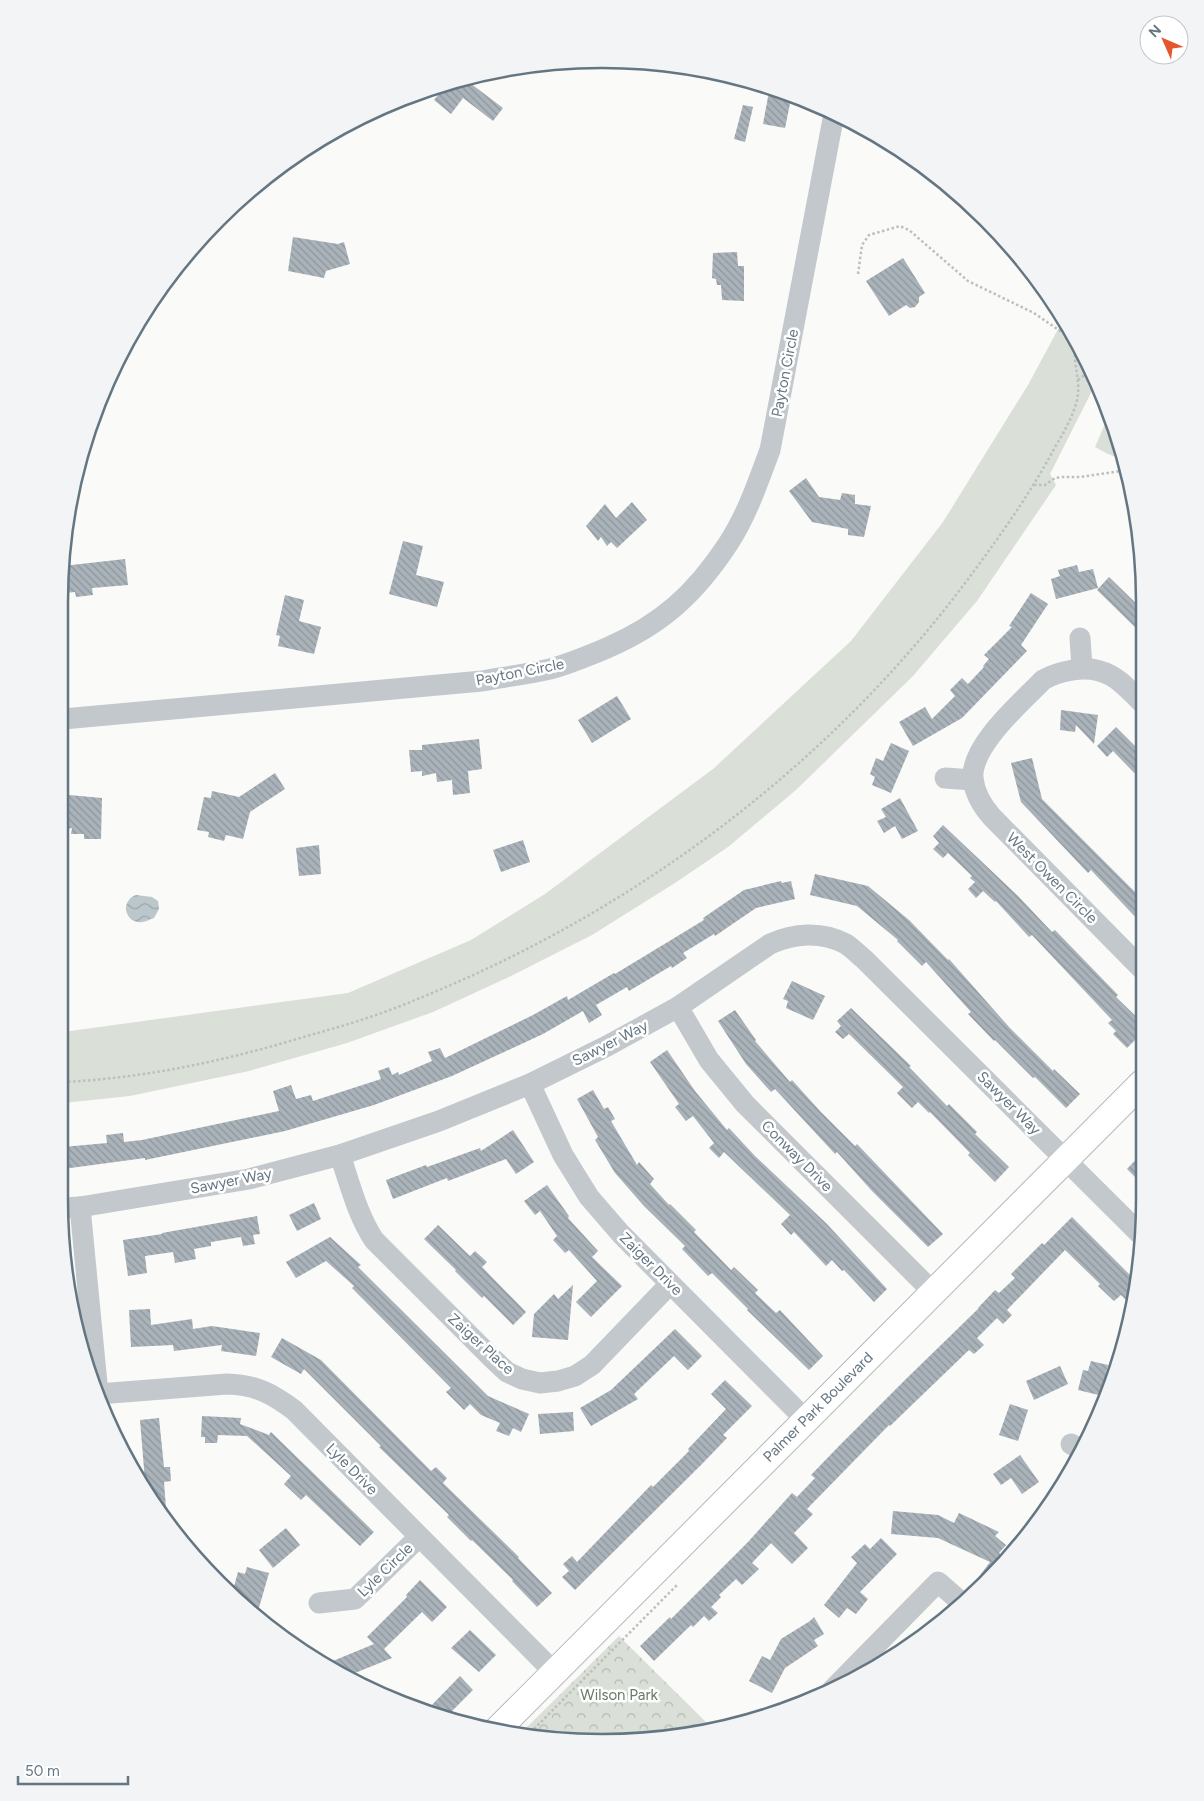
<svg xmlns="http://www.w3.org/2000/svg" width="1204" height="1801" font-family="Figtree,sans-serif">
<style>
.grass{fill:#dadfd7}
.forest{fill:url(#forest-crowns)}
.water{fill:url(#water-waves)}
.building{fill:url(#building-back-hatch)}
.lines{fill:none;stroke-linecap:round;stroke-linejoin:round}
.major-casing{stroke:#b5babe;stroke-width:28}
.path{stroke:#bbbfc2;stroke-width:2.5;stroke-dasharray:2.5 2.5;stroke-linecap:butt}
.minor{stroke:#c3c8cc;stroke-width:21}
.major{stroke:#fff;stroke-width:26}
.labels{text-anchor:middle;stroke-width:5;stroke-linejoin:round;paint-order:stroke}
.street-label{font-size:15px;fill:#657683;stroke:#fff}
.park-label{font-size:15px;fill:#687a64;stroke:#fff}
.rim{fill:none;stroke:#657683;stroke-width:2.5}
</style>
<defs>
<pattern id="forest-crowns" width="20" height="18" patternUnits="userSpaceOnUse" patternTransform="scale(1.25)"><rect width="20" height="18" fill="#dadfd7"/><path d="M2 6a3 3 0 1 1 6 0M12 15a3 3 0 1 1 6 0" fill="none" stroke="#b4b9b4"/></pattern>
<pattern id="water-waves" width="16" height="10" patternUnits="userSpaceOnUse" patternTransform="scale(1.25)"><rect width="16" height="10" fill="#bbc7cb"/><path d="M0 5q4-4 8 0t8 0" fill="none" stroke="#9ca6aa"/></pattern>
<pattern id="building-back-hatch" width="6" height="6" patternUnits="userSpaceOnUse" patternTransform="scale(1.25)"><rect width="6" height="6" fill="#aab3b9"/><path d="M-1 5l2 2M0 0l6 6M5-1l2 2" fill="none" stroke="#8e969c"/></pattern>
</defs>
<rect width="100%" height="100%" fill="#fafaf8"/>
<g class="grass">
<polygon points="1063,320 1089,362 1094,375 1094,387 1050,474 1056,485 977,601 913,676 796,790 728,847 675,883 592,935 511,976 433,1012 347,1043 249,1071 130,1096 63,1103 63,1032 348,993 471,940 545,894 713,769 851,641 943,522 1028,385"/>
<polygon points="1109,415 1126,461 1108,454 1095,447"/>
</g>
<polygon class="forest" points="619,1636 714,1730 708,1732 566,1741 519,1735"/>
<path class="water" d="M136,895L152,897L158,901L159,909L154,918C150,919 146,922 142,922C130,924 121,909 129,900C131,897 133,896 136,895Z"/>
<g class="building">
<polygon points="462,77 503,108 493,121 463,98 451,114 434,100 449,82"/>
<polygon points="770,86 792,94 785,128 763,124"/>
<polygon points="743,105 753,107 745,142 734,139"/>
<polygon points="293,237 338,244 344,242 350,264 326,271 324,278 288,271"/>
<polygon points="737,252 738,266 744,266 744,301 722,300 721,285 717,285 716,279 712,278 713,253"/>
<polygon points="903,258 925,293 919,297 919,302 915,307 910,308 906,305 889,316 866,281"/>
<polygon points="806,478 819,497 840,500 842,493 855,495 855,504 871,506 864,537 848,535 848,529 812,522 789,491"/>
<polygon points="632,502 647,520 617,548 611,542 607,546 601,537 598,541 586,526 605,504 616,518"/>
<polygon points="403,541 423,546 416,575 444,582 437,607 389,594"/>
<polygon points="125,559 128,585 92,588 93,595 76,597 75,592 65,593 63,566"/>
<polygon points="1077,565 1079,572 1093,569 1098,588 1056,599 1051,579 1060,576 1058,570"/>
<polygon points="1109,577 1144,611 1144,636 1097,590"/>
<polygon points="1031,593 1048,604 1021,645 1027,651 962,718 913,746 899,722 925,707 932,719 955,696 950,690 962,678 968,684 984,667 983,666 989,659 984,655 1012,627 1009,626"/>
<polygon points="285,595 304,600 299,621 321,627 314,654 278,646 280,636 276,635"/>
<polygon points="617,696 631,719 592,743 578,720"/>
<polygon points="1061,710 1098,715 1094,744 1076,725 1075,732 1060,730"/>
<polygon points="1116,727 1143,754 1143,782 1113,751 1107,757 1097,746"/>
<polygon points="479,739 482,769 468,771 470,793 453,795 452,780 437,782 436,773 422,776 422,771 411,772 409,750 422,750 422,745"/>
<polygon points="891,743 909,751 891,793 872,785 875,777 870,774 876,758 883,761"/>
<polygon points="1032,758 1042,799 1142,899 1142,924 1091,870 1088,873 1021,802 1011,763"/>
<polygon points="275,773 285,789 250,812 243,839 226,835 224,841 208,837 209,832 197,830 204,797 211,798 212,791 239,797"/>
<polygon points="69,795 102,798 101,839 84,839 84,834 71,834 72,828 66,829"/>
<polygon points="900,798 918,831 902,839 895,826 884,833 877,821 886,817 881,809"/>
<polygon points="943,825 1018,896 1052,932 1055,930 1118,995 1116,997 1142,1022 1142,1033 1127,1048 1113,1034 1116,1031 1108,1023 1112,1020 1032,935 1029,937 996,901 995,902 983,891 976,898 968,889 975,882 970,878 972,876 948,853 943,858 933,849 939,843 933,836"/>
<polygon points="523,840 530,862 501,872 493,850"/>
<polygon points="319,845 321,874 299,876 296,848"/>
<polygon points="815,874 868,886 909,920 948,960 949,959 1009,1027 1053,1071 1054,1069 1080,1094 1066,1108 1035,1077 1033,1078 995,1040 994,1041 968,1014 971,1012 926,962 922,966 897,941 898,940 857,906 810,895"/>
<polygon points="781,881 782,883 791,881 795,899 756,908 715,936 714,934 683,953 687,958 672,968 671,966 629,991 627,987 596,1005 602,1015 589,1023 583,1011 543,1034 452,1076 374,1105 285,1131 145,1160 145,1158 63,1169 63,1147 107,1143 106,1135 123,1133 124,1142 142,1140 279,1111 273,1091 291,1085 296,1099 311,1095 313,1101 381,1079 378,1071 389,1067 392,1075 398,1072 399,1075 432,1061 428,1052 440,1048 445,1058 533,1015 567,996 568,1000 614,973 615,974 704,920 703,918 744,890"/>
<polygon points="792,981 825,996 813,1020 786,1008 788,1001 783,999"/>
<polygon points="851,1008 911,1066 909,1067 947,1106 949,1104 977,1132 975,1134 1009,1167 995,1182 968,1155 970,1153 930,1112 929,1113 918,1102 912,1108 897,1093 903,1087 849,1034 843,1039 835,1032 841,1026 837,1021"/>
<polygon points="735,1010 756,1040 755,1041 790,1082 792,1080 820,1111 855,1146 857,1144 943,1234 928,1247 872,1191 837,1152 835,1154 775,1089 771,1092 746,1064 718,1021"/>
<polygon points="667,1050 695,1091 727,1130 729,1128 755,1156 827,1224 887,1289 874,1302 844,1270 842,1271 832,1260 826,1266 794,1232 791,1235 781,1224 790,1215 724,1152 719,1158 709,1148 714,1143 693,1116 686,1121 675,1107 679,1104 650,1062"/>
<polygon points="593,1090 604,1109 608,1107 615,1119 611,1121 637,1165 639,1162 654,1179 650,1184 669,1205 670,1204 696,1230 694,1232 731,1270 734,1267 758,1290 755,1293 776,1313 780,1310 823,1356 809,1370 747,1310 748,1309 712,1273 708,1276 682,1249 685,1246 644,1206 615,1173 595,1140 598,1137 577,1099"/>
<polygon points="513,1130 534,1162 516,1174 506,1159 448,1181 447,1178 393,1199 386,1180 426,1165 427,1167 480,1148 481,1151"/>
<polygon points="1141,1154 1141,1183 1127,1169"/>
<polygon points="547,1185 569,1216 568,1218 598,1251 592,1257 622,1286 591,1317 576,1302 597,1281 569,1250 565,1253 553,1240 557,1236 540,1211 535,1215 524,1201"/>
<polygon points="314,1203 321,1219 297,1231 289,1215"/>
<polygon points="257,1216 260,1234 253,1235 255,1244 243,1246 241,1237 211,1242 211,1246 194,1249 196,1259 175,1263 173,1252 145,1256 147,1273 128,1276 123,1240 162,1234 162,1233"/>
<polygon points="1072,1217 1138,1283 1132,1306 1121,1295 1114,1301 1098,1286 1100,1284 1065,1250 1007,1310 1012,1315 1003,1324 997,1318 977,1338 984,1345 974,1354 969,1350 890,1426 889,1425 807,1509 813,1514 794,1533 808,1548 792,1564 771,1543 752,1563 759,1569 742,1585 736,1579 719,1595 721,1597 711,1607 718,1613 709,1621 704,1616 693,1627 691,1625 654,1661 640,1646 670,1617 671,1619 748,1542 792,1493 797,1497 815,1478 811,1475 839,1446 907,1378 979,1308 978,1308 995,1290 999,1293 1015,1278 1011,1274 1042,1243 1044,1245"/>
<polygon points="438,1225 470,1256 475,1251 487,1262 482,1267 526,1312 513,1325 484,1296 482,1298 455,1271 456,1270 424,1239"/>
<polygon points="330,1237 361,1265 358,1267 488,1396 529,1414 521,1432 513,1428 509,1436 496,1431 500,1423 481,1415 470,1404 464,1410 446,1392 451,1388 352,1288 354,1286 326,1261 296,1278 286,1262"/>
<polygon points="573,1285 568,1340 532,1337 534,1314 554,1294 558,1299"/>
<polygon points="150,1309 151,1325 192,1319 193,1329 212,1326 260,1333 256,1356 221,1351 222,1345 174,1351 173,1345 131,1347 129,1310"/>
<polygon points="675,1329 702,1356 688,1370 674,1356 634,1394 638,1399 591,1426 580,1408 611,1390"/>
<polygon points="282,1338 321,1360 431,1471 436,1467 447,1478 443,1483 519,1557 518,1558 552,1593 537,1607 512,1581 513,1580 472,1540 471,1541 447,1517 449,1515 379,1447 381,1446 304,1369 301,1374 271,1357"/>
<polygon points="1091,1361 1108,1365 1105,1376 1114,1378 1107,1397 1078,1390 1083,1370 1088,1371"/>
<polygon points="1060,1366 1068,1384 1034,1400 1026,1381"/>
<polygon points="725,1380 752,1406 723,1435 727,1438 702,1464 575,1590 562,1577 569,1571 563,1564 572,1556 577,1562 651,1485 653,1487 689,1451 688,1449 726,1409 711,1394"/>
<polygon points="1010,1404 1028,1410 1018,1441 999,1435"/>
<polygon points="573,1412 574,1431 540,1434 538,1414"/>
<polygon points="202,1416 241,1418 240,1424 269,1435 271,1432 374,1532 360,1546 306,1495 301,1500 284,1484 291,1476 247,1436 218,1435 217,1443 205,1443 205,1437 201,1437"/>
<polygon points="159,1418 164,1467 170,1467 171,1481 164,1482 167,1521 150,1501 146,1493 140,1420"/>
<polygon points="1020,1455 1039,1482 1022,1494 1011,1478 1001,1485 993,1474"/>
<polygon points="893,1511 938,1515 954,1523 959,1513 999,1532 995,1536 1006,1545 999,1553 1008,1560 979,1586 975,1582 990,1562 938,1538 891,1534"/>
<polygon points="286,1528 300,1545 273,1568 259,1550"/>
<polygon points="881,1538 897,1554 860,1592 868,1599 856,1614 847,1608 839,1618 824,1605 857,1563 851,1557 865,1544 870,1549"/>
<polygon points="247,1567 269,1573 258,1611 246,1608 240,1602 242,1593 233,1590 238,1572 245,1574"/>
<polygon points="420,1580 447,1607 432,1622 422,1612 384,1649 392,1658 350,1675 328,1663 374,1644 367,1637 407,1597 406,1595"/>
<polygon points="814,1617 824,1634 814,1640 818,1646 785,1668 772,1693 749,1681 762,1656 770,1660 781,1639 810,1621"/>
<polygon points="470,1630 496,1655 479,1672 451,1648"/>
<polygon points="460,1676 473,1690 446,1717 426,1711"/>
</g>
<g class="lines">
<defs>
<polyline id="major" points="495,1732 1142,1083"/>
</defs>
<use href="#major" class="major-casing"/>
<g class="path">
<polyline points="858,274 862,245 869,235 900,226 909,230 968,281 1034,313 1066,335 1074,338"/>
<polyline points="1078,380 1092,369"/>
<polyline points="1034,485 1045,485 1055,478 1062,477 1080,477 1128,470"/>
<path d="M63,1082C147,1078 228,1060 307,1036C343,1026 380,1015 415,1000C637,911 836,761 977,567C1005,529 1032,490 1054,449C1062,435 1070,422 1075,407C1084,383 1071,366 1076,341"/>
<polyline points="527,1736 678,1584"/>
</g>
<g class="minor">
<polyline points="1080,638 1082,668"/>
<path d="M63,719L482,681C505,677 528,674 550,669C569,664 588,656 607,648C662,624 695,594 728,544C747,515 758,482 770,450L834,114"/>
<polyline points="945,778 973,780"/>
<path d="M1142,969L992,817C983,807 975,794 973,779C970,746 1021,703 1043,680C1053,674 1061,672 1073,670C1106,664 1122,682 1143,704"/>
<polyline points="678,1007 709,1060 745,1104 933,1292"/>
<polyline points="530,1084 563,1155 589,1197 621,1234 806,1420"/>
<path d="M340,1155C350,1184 357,1214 374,1240L493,1359L507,1372L522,1379L540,1383L558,1381L575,1376L592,1365L670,1284"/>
<polyline points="80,1207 98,1394"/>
<path d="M63,1208L80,1207L249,1179L340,1155L439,1121L530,1084L607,1046L678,1007L770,944C794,933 822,931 846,944C852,948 858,954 864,959L1141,1235"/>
<path d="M98,1394L227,1384C256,1385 271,1393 294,1410L554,1672"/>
<polyline points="1071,1444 1082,1450"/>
<polyline points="319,1603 355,1599 419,1537"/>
<polyline points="831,1691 938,1582 962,1603"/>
</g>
<use href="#major" class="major"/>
</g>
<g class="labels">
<g class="street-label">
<text transform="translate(785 373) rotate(-79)" y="5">Payton Circle</text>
<text transform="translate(520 672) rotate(-11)" y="5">Payton Circle</text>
<text transform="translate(1052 878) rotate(45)" y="5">West Owen Circle</text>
<text transform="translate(610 1043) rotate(-27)" y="5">Sawyer Way</text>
<text transform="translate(1009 1103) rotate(45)" y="5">Sawyer Way</text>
<text transform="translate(797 1156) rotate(45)" y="5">Conway Drive</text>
<text transform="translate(231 1181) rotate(-11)" y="5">Sawyer Way</text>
<text transform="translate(651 1264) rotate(45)" y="5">Zaiger Drive</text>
<text transform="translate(481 1344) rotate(42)" y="5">Zaiger Place</text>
<text transform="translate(818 1407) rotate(-45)" y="5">Palmer Park Boulevard</text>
<text transform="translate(352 1469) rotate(45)" y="5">Lyle Drive</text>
<text transform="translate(385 1570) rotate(-44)" y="5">Lyle Circle</text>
</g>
<g class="park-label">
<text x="619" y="1700">Wilson Park</text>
</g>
</g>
<path d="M0 0H1204V1801H0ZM602 68H602A534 534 0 0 1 1136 602V1200A534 534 0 0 1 602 1734H602A534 534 0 0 1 68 1200V602A534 534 0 0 1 602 68Z" fill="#f3f4f5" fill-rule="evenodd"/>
<path class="rim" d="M602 68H602A534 534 0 0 1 1136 602V1200A534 534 0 0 1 602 1734H602A534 534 0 0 1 68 1200V602A534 534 0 0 1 602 68Z"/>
<g transform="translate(1164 40) rotate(315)"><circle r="24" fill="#ffffff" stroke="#c1c8cd"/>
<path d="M0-4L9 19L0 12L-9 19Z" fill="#e4572e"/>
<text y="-8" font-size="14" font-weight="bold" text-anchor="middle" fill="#657683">N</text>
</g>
<path d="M18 1776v8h110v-8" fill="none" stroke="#657683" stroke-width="2.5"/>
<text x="25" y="1776" font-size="15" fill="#657683" stroke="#ffffff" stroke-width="4" paint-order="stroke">50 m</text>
</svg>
